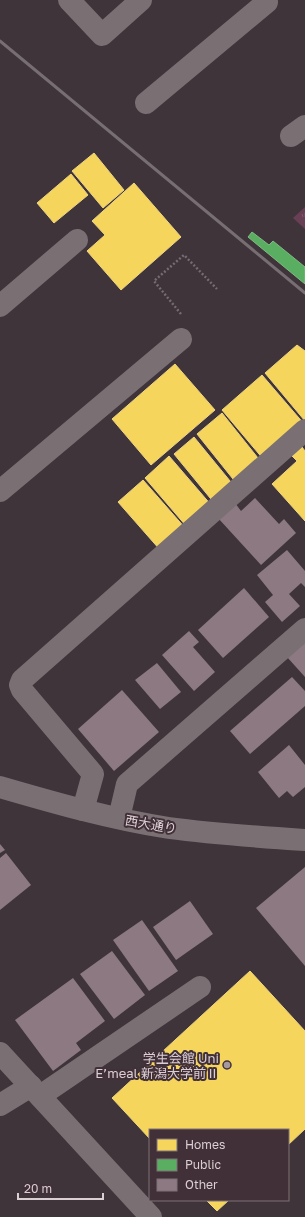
<svg xmlns="http://www.w3.org/2000/svg" width="305" height="1217" font-family="'Golos Text','Noto Sans JP',sans-serif">
<style>
.park{fill:url(#park-tufts)}
.homes{fill:#f6d55c;stroke:#eed380}
.public{fill:#5aae61;stroke:#81b884}
.building{fill:#8c7982}
.lines{fill:none;stroke-linecap:round;stroke-linejoin:round}
.path{stroke:#756c70;stroke-width:2.5;stroke-dasharray:2 2;stroke-linecap:butt}
.minor{stroke:#7a7074;stroke-width:22}
.rail{stroke:#766e72;stroke-width:3}
.poi-dot{fill:#a4999e;stroke:#423038;stroke-width:1.5}
.labels{text-anchor:middle;stroke-width:4;stroke-linejoin:round;paint-order:stroke}
.street-label{font-size:13px;fill:#dbcfd4;stroke:#423038}
.poi-label{font-size:13px;fill:#dbcfd4;stroke:#423038;text-anchor:end}
</style>
<defs>
<pattern id="park-tufts" width="24" height="20" patternUnits="userSpaceOnUse"><rect width="24" height="20" fill="#683f54"/><path d="M3 7l-1-3M5 7V3M7 7l1-3M15 17l-1-3M17 17v-4M19 17l1-3" fill="none" stroke="#7d5a6c"/></pattern>
</defs>
<rect width="100%" height="100%" fill="#3e3439"/>
<polygon class="park" points="305,207 305,229 293,218"/>
<g class="homes">
<polygon points="94,153 124,190 103,208 72,171"/>
<polygon points="71,174 88,195 54,223 37,203"/>
<polygon points="134,183 181,237 121,290 87,251 105,235 92,221"/>
<polygon points="297,345 305,351 305,421 265,373"/>
<polygon points="175,364 215,410 151,465 112,419"/>
<polygon points="262,375 305,425 264,460 222,410"/>
<polygon points="222,413 262,463 237,484 197,434"/>
<polygon points="194,437 235,487 215,504 174,454"/>
<polygon points="302,447 305,451 305,521 272,484 297,461 292,456"/>
<polygon points="169,456 212,506 187,527 145,478"/>
<polygon points="143,480 186,529 161,551 118,502"/>
<polygon points="250,971 305,1031 305,1129 288,1145 288,1130 150,1130 150,1139 112,1098"/>
<polygon points="206,1200 229,1200 217,1211"/>
</g>
<polygon class="public" points="252,232 269,245 273,241 305,267 305,284 248,237"/>
<g class="building">
<polygon points="255,498 279,524 284,519 296,533 261,565 218,518 235,503 241,511"/>
<polygon points="287,550 305,571 305,587 301,583 289,594 300,606 282,622 265,602 273,595 257,575"/>
<polygon points="244,588 269,617 223,658 198,630"/>
<polygon points="189,631 199,642 193,647 215,672 194,691 162,655"/>
<polygon points="305,641 305,677 287,657"/>
<polygon points="157,663 181,692 160,709 135,680"/>
<polygon points="292,677 305,691 305,706 250,754 230,731"/>
<polygon points="122,690 159,732 114,771 78,729"/>
<polygon points="289,745 305,765 305,787 293,797 287,791 279,798 258,772"/>
<polygon points="0,844 5,850 0,853"/>
<polygon points="6,853 31,885 0,910 0,858"/>
<polygon points="305,867 305,966 256,908"/>
<polygon points="190,901 213,934 176,960 153,927"/>
<polygon points="142,920 178,971 149,991 113,940"/>
<polygon points="112,951 145,995 114,1019 80,974"/>
<polygon points="73,978 105,1021 76,1043 81,1050 53,1071 15,1020"/>
</g>
<g class="lines">
<polyline class="path" points="181,314 154,281 184,255 217,289"/>
<g class="minor">
<polyline points="69,0 102,35 141,0"/>
<polyline points="146,103 267,2 265,0"/>
<polyline points="291,136 305,126"/>
<polyline points="0,306 77,240"/>
<polyline points="0,491 181,339"/>
<path d="M0,787C55,803 111,819 169,828C214,834 259,837 305,840"/>
<polyline points="83,810 93,774 22,690 20,685 22,680 305,430"/>
<polyline points="119,818 127,784 305,629"/>
<polyline points="0,1053 151,1217"/>
<polyline points="40,1096 200,987"/>
<polyline points="0,1105 31,1086"/>
</g>
<polyline class="rail" points="0,41 305,293"/>
</g>
<circle class="poi-dot" cx="227" cy="1065" r="4"/>
<g class="labels">
<g class="street-label">
<text transform="translate(151 824) rotate(10)" y="5">西大通り</text>
</g>
<g class="poi-label">
<text x="219" y="1063">学生会館 Uni<tspan x="219" dy="15">E’meal 新潟大学前Ⅱ</tspan></text>
</g>
</g>
<rect x="149" y="1129" width="140" height="72" fill="#423038" stroke="#7f7076"/>
<rect x="157" y="1139" width="20" height="12" fill="#f6d55c" stroke="#7f7076"/>
<text x="185" y="1149" font-size="12" fill="#dbcfd4">Homes</text>
<rect x="157" y="1159" width="20" height="12" fill="#5aae61" stroke="#7f7076"/>
<text x="185" y="1169" font-size="12" fill="#dbcfd4">Public</text>
<rect x="157" y="1179" width="20" height="12" fill="#8c7982" stroke="#7f7076"/>
<text x="185" y="1189" font-size="12" fill="#dbcfd4">Other</text>
<path d="M18 1193v6h85v-6" fill="none" stroke="#dbcfd4" stroke-width="2"/>
<text x="24" y="1193" font-size="12" fill="#dbcfd4" stroke="#423038" stroke-width="3" paint-order="stroke">20 m</text>
</svg>
